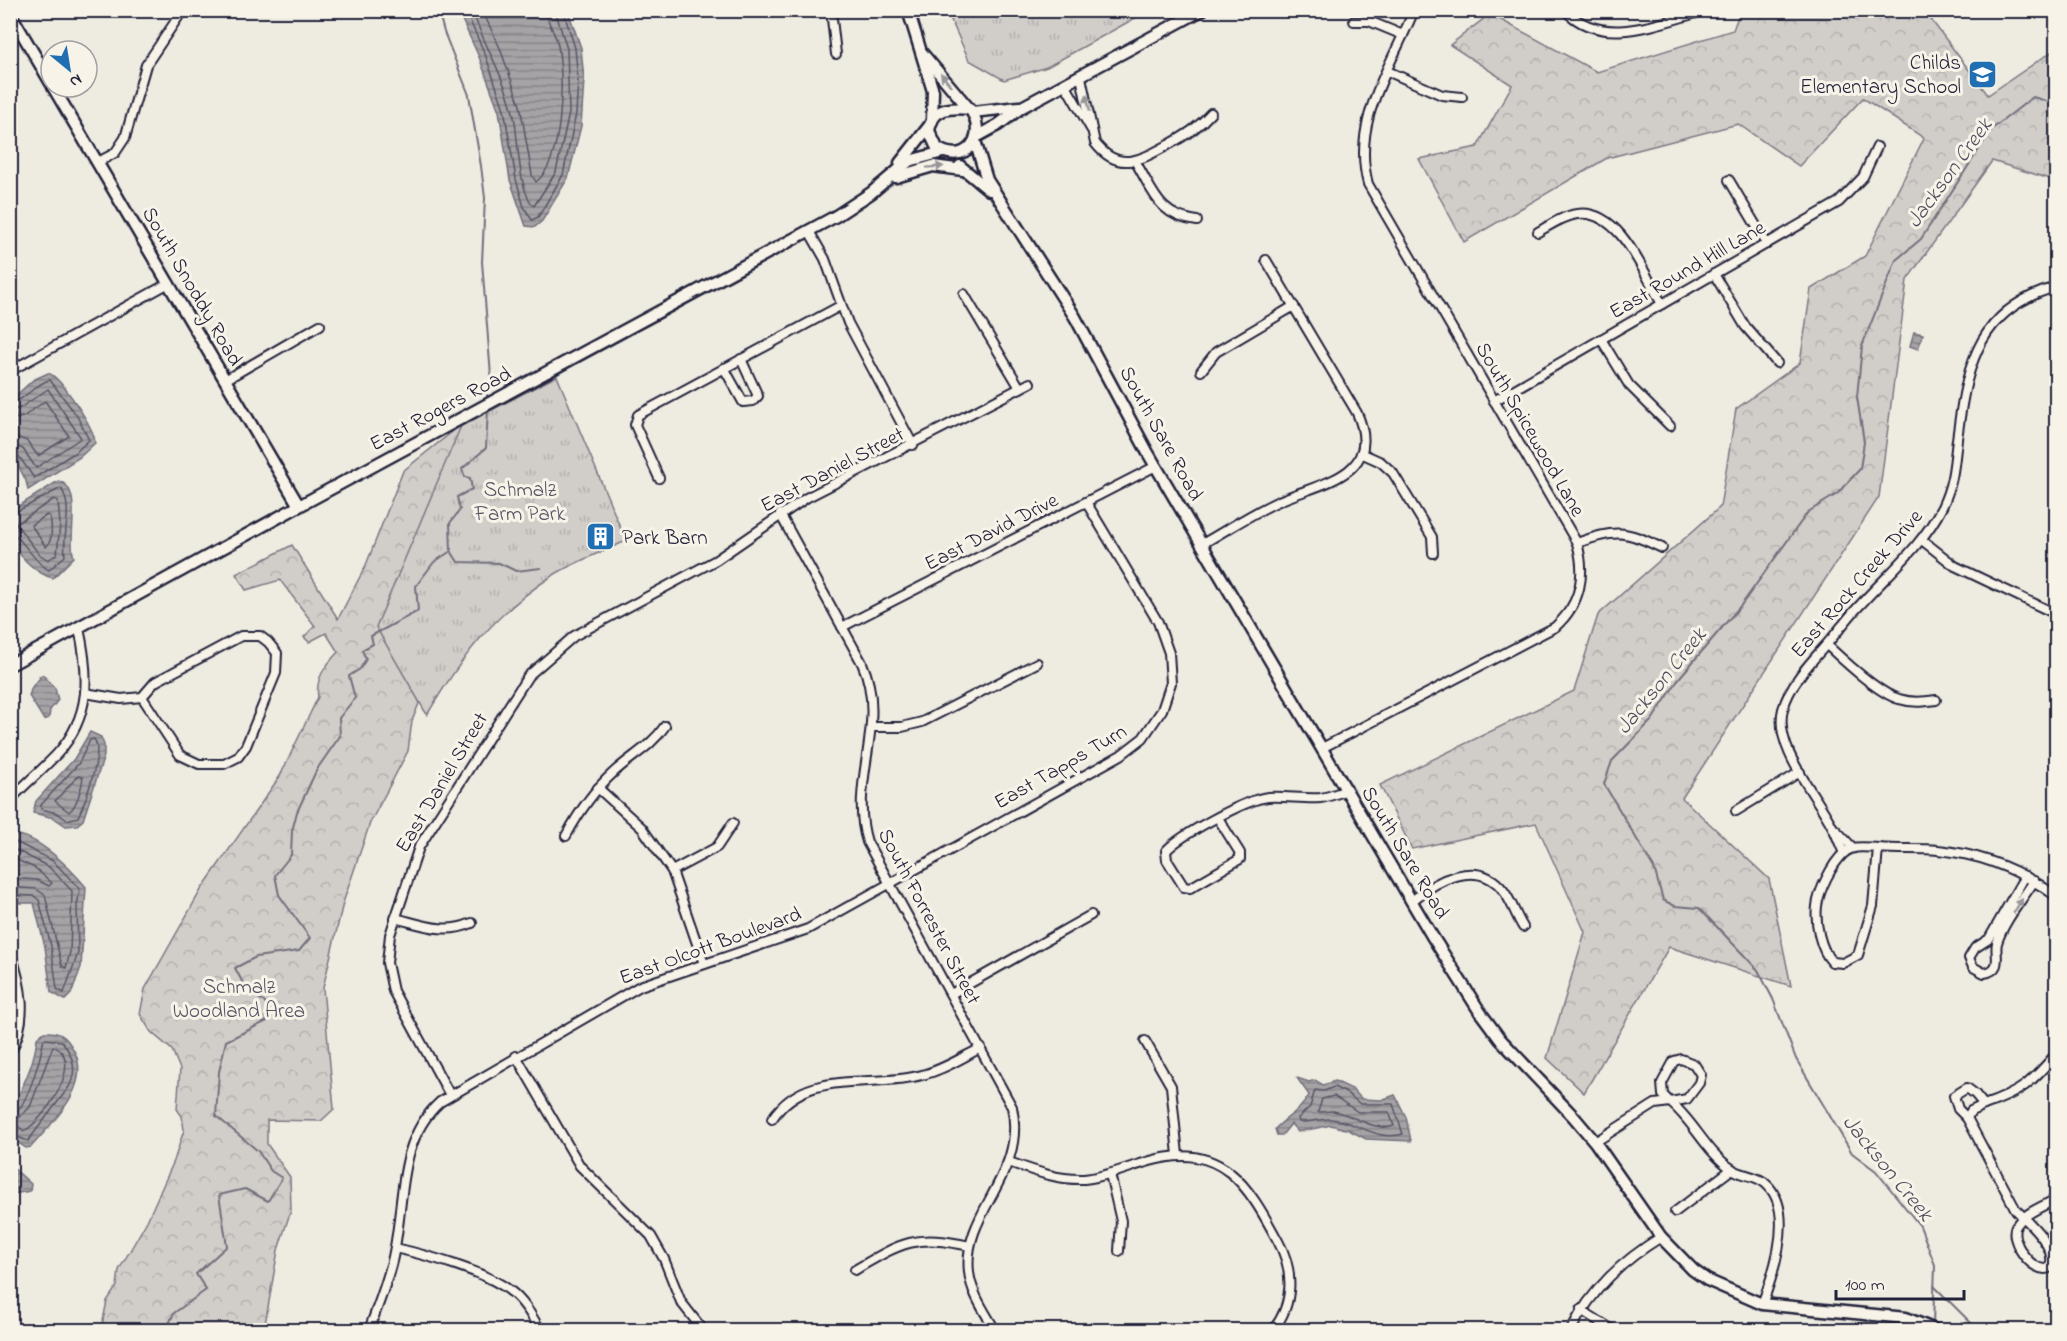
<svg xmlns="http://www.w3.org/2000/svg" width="2067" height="1341" font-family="'Indie Flower',sans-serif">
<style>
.forest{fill:url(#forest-crowns);stroke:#7a7882;stroke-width:1.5}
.park{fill:url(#park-tufts);stroke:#7a7882;stroke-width:1.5}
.water{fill:url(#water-rules);stroke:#716f7b;stroke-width:1.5}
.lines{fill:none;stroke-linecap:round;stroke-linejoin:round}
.shore{stroke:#575666;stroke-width:1.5}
.stream{stroke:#716f7b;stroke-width:2}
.minor-casing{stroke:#22223b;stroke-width:12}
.tertiary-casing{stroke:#22223b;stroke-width:15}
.secondary-casing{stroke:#22223b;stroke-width:15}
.minor{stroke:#f7f3e8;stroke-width:8}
.tertiary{stroke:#f7f3e8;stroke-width:10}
.secondary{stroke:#f7f3e8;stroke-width:10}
.oneway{fill:#97959a}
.labels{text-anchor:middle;stroke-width:6;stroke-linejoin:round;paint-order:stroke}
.poi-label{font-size:21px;fill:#22223b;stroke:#f7f3e8;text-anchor:end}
.street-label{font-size:21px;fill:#22223b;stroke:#f7f3e8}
.park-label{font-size:21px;fill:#575566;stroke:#f7f3e8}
.water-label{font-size:22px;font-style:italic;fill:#504f60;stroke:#f7f3e8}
</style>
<defs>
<pattern id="forest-crowns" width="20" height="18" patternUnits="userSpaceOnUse" patternTransform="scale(1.5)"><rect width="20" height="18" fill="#d1cdc9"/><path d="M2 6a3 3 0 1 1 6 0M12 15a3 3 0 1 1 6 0" fill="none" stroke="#b3b0ae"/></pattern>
<pattern id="park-tufts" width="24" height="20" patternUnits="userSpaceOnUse" patternTransform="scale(1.5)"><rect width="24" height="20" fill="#d1cdc9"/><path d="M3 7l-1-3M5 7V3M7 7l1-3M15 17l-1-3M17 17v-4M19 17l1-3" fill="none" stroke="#b3b0ae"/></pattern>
<pattern id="water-rules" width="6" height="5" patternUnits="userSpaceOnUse" patternTransform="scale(1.5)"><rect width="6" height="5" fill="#a6a3a6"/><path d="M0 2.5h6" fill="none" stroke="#878488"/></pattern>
</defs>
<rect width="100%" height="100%" fill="#eeebe1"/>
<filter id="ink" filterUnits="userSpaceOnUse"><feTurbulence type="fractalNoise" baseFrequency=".0167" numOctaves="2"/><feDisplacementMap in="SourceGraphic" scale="12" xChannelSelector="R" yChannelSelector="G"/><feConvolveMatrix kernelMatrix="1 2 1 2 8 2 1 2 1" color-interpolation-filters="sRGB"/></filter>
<g filter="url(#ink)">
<g class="forest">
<polygon points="1740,11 1928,11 1926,13 1988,95 2051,52 2056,62 2056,181 1992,161 1907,280 1879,497 1682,798 1769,879 1791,986 1669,947 1584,1093 1547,1058 1585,932 1536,823 1412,849 1380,785 1574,691 1598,615 1720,507 1736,409 1800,363 1811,289 1865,256 1924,138 1863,98 1799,166 1738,124 1607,158 1464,242 1419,159 1477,147 1512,85 1450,45 1490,14 1597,72 1733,30"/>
<path d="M481,409L502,423L439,653L412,721L408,751L370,823L343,903L323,988L334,1109L321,1121L267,1120V1144L290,1177L291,1210L278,1250L264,1330H101L107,1301L117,1286L119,1270L147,1221L174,1161L184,1130L182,1116L177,1109L180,1069L172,1050L151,1032L140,1014L145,989L201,890L280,776L318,697C315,678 326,665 338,652L326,633L309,642L304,637L315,626L280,580L246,590L236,574L292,545L338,619L366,565L403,471Z"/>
</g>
<g class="park">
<polygon points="947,11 947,10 1148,11 1047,67 1004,80 969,60"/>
<path d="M557,376L626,541C602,552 574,562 552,576C493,615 462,656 427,715L376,627L461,426Z"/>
</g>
<g class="water">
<polygon points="458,11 568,11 581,48 584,80 581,126 568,178 542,221 535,227 526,226 510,180 499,111 479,57"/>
<polygon points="1914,332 1923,334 1918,349 1910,346"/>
<path d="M48,373C61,377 95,429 95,443L80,457L28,490L26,481L11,451V400L33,380Z"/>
<path d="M58,481C85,487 66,542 74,557L53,578C35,574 15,553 10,535C9,528 10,518 11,511Z"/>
<polygon points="43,675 55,688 58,700 50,710 49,718 44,720 29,696 32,687 40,678 39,676"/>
<polygon points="90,732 101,737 104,745 104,756 83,820 77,825 66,826 54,818 33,813 36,801 74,759"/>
<path d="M11,834C37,834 70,868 86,887L81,967L71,994L65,1000L51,992L45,947L34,903H20L11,899Z"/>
<path d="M44,1032C59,1031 66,1036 73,1049C94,1084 53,1122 31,1147L26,1148L11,1138C10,1130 8,1117 12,1110C22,1087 35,1063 37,1038Z"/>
<path d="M1297,1078L1309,1082L1315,1080L1323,1085L1335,1081L1352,1089L1362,1099L1381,1100L1395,1095L1406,1117L1411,1141L1366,1139L1349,1130L1331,1125L1298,1132L1291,1124L1282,1135H1277L1275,1129C1287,1116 1301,1111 1309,1095Z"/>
<polygon points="11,1166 31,1184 30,1191 11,1194"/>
</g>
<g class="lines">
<g class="shore">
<polyline points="465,10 485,54 504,109 516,179 524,207 532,220 538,217 563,175 576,114 578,80 575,48 563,10"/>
<path d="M472,10C485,48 508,82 515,122C518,142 519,193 534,206L556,172L569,113L567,49L555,10"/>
<path d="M482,10L500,48L520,105L532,175L536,182C564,160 564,78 558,46C556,33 547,24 546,10"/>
<path d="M10,403C25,401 35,383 50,380L77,416L89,440L76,452L34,478L18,455L10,452"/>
<polyline points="10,411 20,408 48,389 81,438 36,468 23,449 10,444"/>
<polyline points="10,420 23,417 45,401 69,436 38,456 27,441 10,435"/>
<polygon points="54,499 58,501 60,524 57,554 48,560 39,554 16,524"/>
<path d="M10,515L61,488C74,509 62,534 65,556L49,570C34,563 20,534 10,533"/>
<path d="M47,515L50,517C52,526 53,541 46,547L31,525Z"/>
<path d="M90,740L94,739C104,752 85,802 78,817L67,820L57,813L41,809V805L79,763Z"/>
<path d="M78,776L83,777C82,787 77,806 69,812L55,801Z"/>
<polyline points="10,839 53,861 80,889 77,906 78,953 64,993 57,989 51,946 39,900 34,896 10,895"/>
<polyline points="10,847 49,867 72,891 70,952 66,968 62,966 45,895 36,889 10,887"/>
<polyline points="10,857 35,868 52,883 49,886 37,880 10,878"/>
<path d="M53,1046C88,1060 42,1122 24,1131L14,1123L30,1107Z"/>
<path d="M1334,1087L1348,1094L1360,1104H1393L1403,1134C1377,1142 1356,1121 1331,1119C1321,1118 1309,1123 1299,1122L1298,1118L1310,1107L1315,1090L1324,1091Z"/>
<path d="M1334,1096L1358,1112H1389L1394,1126C1373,1132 1353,1114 1333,1111C1328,1111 1323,1112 1318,1112L1322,1099Z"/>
<path d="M10,1114L17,1112C30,1096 40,1060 44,1039L62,1041C73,1056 78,1070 69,1087L28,1141L10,1134"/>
</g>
<g class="stream">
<polyline points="438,10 444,32 469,95 481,166 485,198 482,262 492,389 487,391 487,399"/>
<polyline points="451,551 450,523 460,510 457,497 472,489 470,478 465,477 462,469 486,448 488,409"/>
<polyline points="1934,1286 1978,1330"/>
<polyline points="1933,1325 1935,1265 1920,1226 1876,1171 1852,1153 1796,1059 1773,999 1758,970 1699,908 1675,906 1663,900 1654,868 1604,784 1612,761 1652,720 1680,677 1742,604 1808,512 1837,494 1860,469 1864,442 1857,397 1862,346 1896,260 1921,239 1992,129 2033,97 2056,104"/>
<polyline points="166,1330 174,1313 206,1290 196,1274 227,1246 219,1195 245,1189 268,1201 282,1178 271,1171 258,1151 216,1116 219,1072 226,1041 267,1021 269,1006 245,987 235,968 256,957 299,951 310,938 279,895 275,875 291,855 292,831 297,812 317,769 340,736 339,718 355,698 349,676 360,669 366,659 362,650 373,644 371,636 418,611 416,586 434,562 451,551 458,562 499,563 516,571 541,568"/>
</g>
<defs>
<g id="minor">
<polyline points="831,10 836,54"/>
<path d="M1565,10C1603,50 1662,21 1708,10"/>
<polyline points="1354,21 1369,21 1403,35"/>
<polyline points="1387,71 1442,95 1462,97"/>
<path d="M1081,77L1095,143C1119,174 1142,159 1170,144C1186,135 1199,127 1211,113"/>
<polyline points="1066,86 1091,129"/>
<path d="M1135,161C1154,192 1158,216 1197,221"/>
<polyline points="98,162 115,153 125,138 146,65 183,10"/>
<polyline points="1729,180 1767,244"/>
<polyline points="809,231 825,259 848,323 913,445"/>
<path d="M1538,232C1550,225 1563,216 1577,214C1620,208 1644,274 1662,304"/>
<polyline points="1714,274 1745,326 1777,363"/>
<polyline points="964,294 1020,388"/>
<polyline points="1601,339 1629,385 1670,426"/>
<polyline points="724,368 743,402 753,401 758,396 741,359"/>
<polyline points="10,371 169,283"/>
<polyline points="1201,371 1216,352 1294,306"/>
<polyline points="225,380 320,325"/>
<polyline points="1494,401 1839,202 1863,177 1877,147"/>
<polyline points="1361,453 1381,462 1393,473 1432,537 1433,553"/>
<polyline points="659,478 635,425 638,415 840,306"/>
<path d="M780,514L862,663C889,724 848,781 867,842L1012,1107C1027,1176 962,1211 969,1272C971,1293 985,1312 995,1330"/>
<polyline points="1922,540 1955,566 2056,614"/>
<path d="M1577,543C1616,529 1625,530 1662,548"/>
<path d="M1202,544C1227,530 1252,513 1279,501C1318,483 1385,477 1357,413L1266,260"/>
<polyline points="842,627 1156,466"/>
<path d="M1827,645C1842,659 1879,694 1899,699C1912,703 1923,702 1936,700"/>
<polyline points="85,693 121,699 142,697 180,755 199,764 224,764 238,757 246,746 276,673 277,653 268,642 260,636 241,636 155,682 142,697"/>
<polyline points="871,727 902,727 922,722 1037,663"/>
<path d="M1322,748L1555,627C1581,604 1586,574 1577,543L1368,184C1351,120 1391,68 1414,10"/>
<polyline points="598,788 642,828 672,871 704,964"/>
<path d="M10,800C25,784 42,770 57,754C92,716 89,674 79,628"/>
<polyline points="1736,811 1800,772"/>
<path d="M1218,818L1240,853V859L1190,888L1184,887L1167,860L1166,851C1180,835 1247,799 1268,797C1285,796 1303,799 1320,798C1329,797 1338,793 1347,790"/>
<polyline points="1836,830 1853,848"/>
<path d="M566,836C579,812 593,791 613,773C631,756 651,747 665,726"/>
<path d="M1878,848L1873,906L1858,955L1843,963L1832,962C1820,949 1815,923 1817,906C1819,890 1832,864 1844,853C1854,844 1867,848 1879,848C1899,850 1919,848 1938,850C1981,854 2022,871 2056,896"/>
<path d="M1844,853C1840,845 1837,836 1833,828C1817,795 1773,748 1783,709C1790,684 1809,664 1826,645C1838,632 1848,617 1861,604C1889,573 1923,545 1942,507C1955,480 1954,460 1958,432C1967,361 1981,308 2056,287"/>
<polyline points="672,871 717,847 733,823"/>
<path d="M2025,876L1989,939L1975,948L1969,958L1973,967L1984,973C2004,970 1994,953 1997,943C2004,921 2022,900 2034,881"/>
<path d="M1412,901C1436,880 1478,858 1503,890C1511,900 1516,916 1523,927"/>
<path d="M395,918C423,925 445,935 472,923"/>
<path d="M10,951C22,985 29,1020 10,1053"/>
<polyline points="951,994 1091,915"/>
<polyline points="1145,1041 1171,1086 1178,1155"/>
<polyline points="516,1056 580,1166 651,1236 664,1259 681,1302 703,1330"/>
<polygon points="1681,1059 1694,1064 1701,1075 1699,1083 1687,1099 1670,1102 1663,1095 1662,1083 1674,1061"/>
<polyline points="450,1095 393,991 387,963 390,935 419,847 528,676 574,636 716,560 806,498 1030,383"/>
<path d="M1984,1105L1971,1111L1967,1118L2016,1210C2029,1222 2060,1250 2049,1268C2033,1275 2008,1240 2016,1226C2024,1213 2044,1206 2056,1199"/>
<path d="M1967,1118L1958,1109L1954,1096L1967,1088L1975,1094L1984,1105C2022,1092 2031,1083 2056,1054"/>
<path d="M772,1119C806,1067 870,1089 922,1075C943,1070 961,1058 981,1048"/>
<path d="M1595,1142L1655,1104L1670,1102C1693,1120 1706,1152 1732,1169C1742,1176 1756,1175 1765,1183C1796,1209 1774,1273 1762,1304"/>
<path d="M1009,1162C1034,1171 1058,1180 1084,1179C1107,1177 1128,1167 1150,1161C1222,1141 1248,1185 1278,1241C1294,1270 1294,1304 1273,1330"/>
<polyline points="1110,1174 1121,1221 1119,1251"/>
<polyline points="1675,1212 1732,1169"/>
<path d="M395,1248C426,1255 484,1271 509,1290C523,1300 532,1316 540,1330"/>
<path d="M855,1270C902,1242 915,1234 970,1246"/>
<polyline points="1581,1310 1613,1330"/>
<path d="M369,1330C378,1305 389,1279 394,1252C405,1200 397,1141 440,1102L640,986L808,929L1121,755L1143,738L1162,710L1171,683L1169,653L1158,622L1086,502"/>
<path d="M1571,1330C1592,1289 1622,1261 1661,1237"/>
</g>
<g id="tertiary">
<polyline points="10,13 51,83"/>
<polyline points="53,87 299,506"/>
</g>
<g id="secondary">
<polyline points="908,10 933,91 932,121"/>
<path d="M922,53L972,112C987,138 965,166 937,148L929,131C932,108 949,107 969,109"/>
<polyline points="972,112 1019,107"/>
<polyline points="976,137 998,125 1022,107 1202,10"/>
<polyline points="975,141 987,180 1075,317 1148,453 1432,936 1480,1012 1500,1039 1573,1116 1595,1142 1661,1237 1693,1270 1707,1280 1762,1304 1906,1318 1935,1330"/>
<polyline points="900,163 930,125"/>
<polyline points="960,166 989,190"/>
<polyline points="896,177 933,166 963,170"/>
<polyline points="10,665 299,506 836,216 871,193 909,161 943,152"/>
</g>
</defs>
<use href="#minor" class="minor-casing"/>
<use href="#tertiary" class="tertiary-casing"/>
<use href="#secondary" class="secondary-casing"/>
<use href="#minor" class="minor"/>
<use href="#tertiary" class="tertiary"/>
<use href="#secondary" class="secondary"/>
</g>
<defs><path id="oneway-solid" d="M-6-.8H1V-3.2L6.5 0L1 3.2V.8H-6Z" transform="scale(1.5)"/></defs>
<g class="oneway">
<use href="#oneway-solid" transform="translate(946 80) rotate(-129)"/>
<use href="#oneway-solid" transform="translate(1088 103) rotate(-102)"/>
<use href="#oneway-solid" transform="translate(935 167) rotate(-4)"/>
<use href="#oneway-solid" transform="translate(2018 906) rotate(-59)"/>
</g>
</g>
<defs>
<symbol id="school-square" viewBox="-11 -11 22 22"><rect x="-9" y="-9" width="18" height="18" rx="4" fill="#1f6fb2" stroke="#f7f3e8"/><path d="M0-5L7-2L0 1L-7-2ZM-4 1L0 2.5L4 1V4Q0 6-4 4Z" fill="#fff"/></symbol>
<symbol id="building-square" viewBox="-11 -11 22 22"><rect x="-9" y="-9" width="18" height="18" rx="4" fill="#1f6fb2" stroke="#f7f3e8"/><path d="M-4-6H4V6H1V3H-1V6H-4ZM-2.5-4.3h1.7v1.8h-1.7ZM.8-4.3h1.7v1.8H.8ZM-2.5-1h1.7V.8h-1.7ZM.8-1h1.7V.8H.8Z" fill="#fff"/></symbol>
</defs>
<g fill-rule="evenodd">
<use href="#school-square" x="1966" y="58" width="33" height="33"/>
<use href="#building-square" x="584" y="520" width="33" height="33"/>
</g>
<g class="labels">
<g class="poi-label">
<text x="1961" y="69">Childs<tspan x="1961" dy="24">Elementary School</tspan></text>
<text x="622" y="544" text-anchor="start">Park Barn</text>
</g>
<g class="street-label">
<text transform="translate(1687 269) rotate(-30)" y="7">East Round Hill Lane</text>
<text transform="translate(193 286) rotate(60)" y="7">South Snoddy Road</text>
<text transform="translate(440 408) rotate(-28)" y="7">East Rogers Road</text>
<text transform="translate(1531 429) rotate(60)" y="7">South Spicewood Lane</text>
<text transform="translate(1162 433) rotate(61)" y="7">South Sare Road</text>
<text transform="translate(832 469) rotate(-28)" y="7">East Daniel Street</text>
<text transform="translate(991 531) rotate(-27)" y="7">East David Drive</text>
<text transform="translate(1856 583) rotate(-49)" y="7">East Rock Creek Drive</text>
<text transform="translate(1060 766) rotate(-30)" y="7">East Tapps Turn</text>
<text transform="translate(441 782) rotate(-59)" y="7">East Daniel Street</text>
<text transform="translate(1406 852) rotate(59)" y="7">South Sare Road</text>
<text transform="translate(930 916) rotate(62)" y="7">South Forrester Street</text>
<text transform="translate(710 945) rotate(-20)" y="7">East Olcott Boulevard</text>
</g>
<g class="park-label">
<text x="520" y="496">Schmalz<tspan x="520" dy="24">Farm Park</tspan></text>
<text x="239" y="993">Schmalz<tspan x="239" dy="24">Woodland Area</tspan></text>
</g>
<g class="water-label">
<text transform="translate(1948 172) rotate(-54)" y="8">Jackson Creek</text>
<text transform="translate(1660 680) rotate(-51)" y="8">Jackson Creek</text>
<text transform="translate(1889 1167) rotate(51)" y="8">Jackson Creek</text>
</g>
</g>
<rect width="2067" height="1341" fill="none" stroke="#f7f3e8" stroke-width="36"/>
<rect x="18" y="18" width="2031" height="1305" fill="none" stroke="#22223b" stroke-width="2" filter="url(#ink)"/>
<g transform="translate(69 69) rotate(150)"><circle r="28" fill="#f7f3e8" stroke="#a29fa3" stroke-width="1.5"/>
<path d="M0-4.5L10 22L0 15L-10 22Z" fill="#1f6fb2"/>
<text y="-9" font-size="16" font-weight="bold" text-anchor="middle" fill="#22223b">N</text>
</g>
<path d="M1836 1290v9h128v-9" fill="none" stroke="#22223b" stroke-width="3"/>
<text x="1845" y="1290" font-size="18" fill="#22223b" stroke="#f7f3e8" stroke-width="4.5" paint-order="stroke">100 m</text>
</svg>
